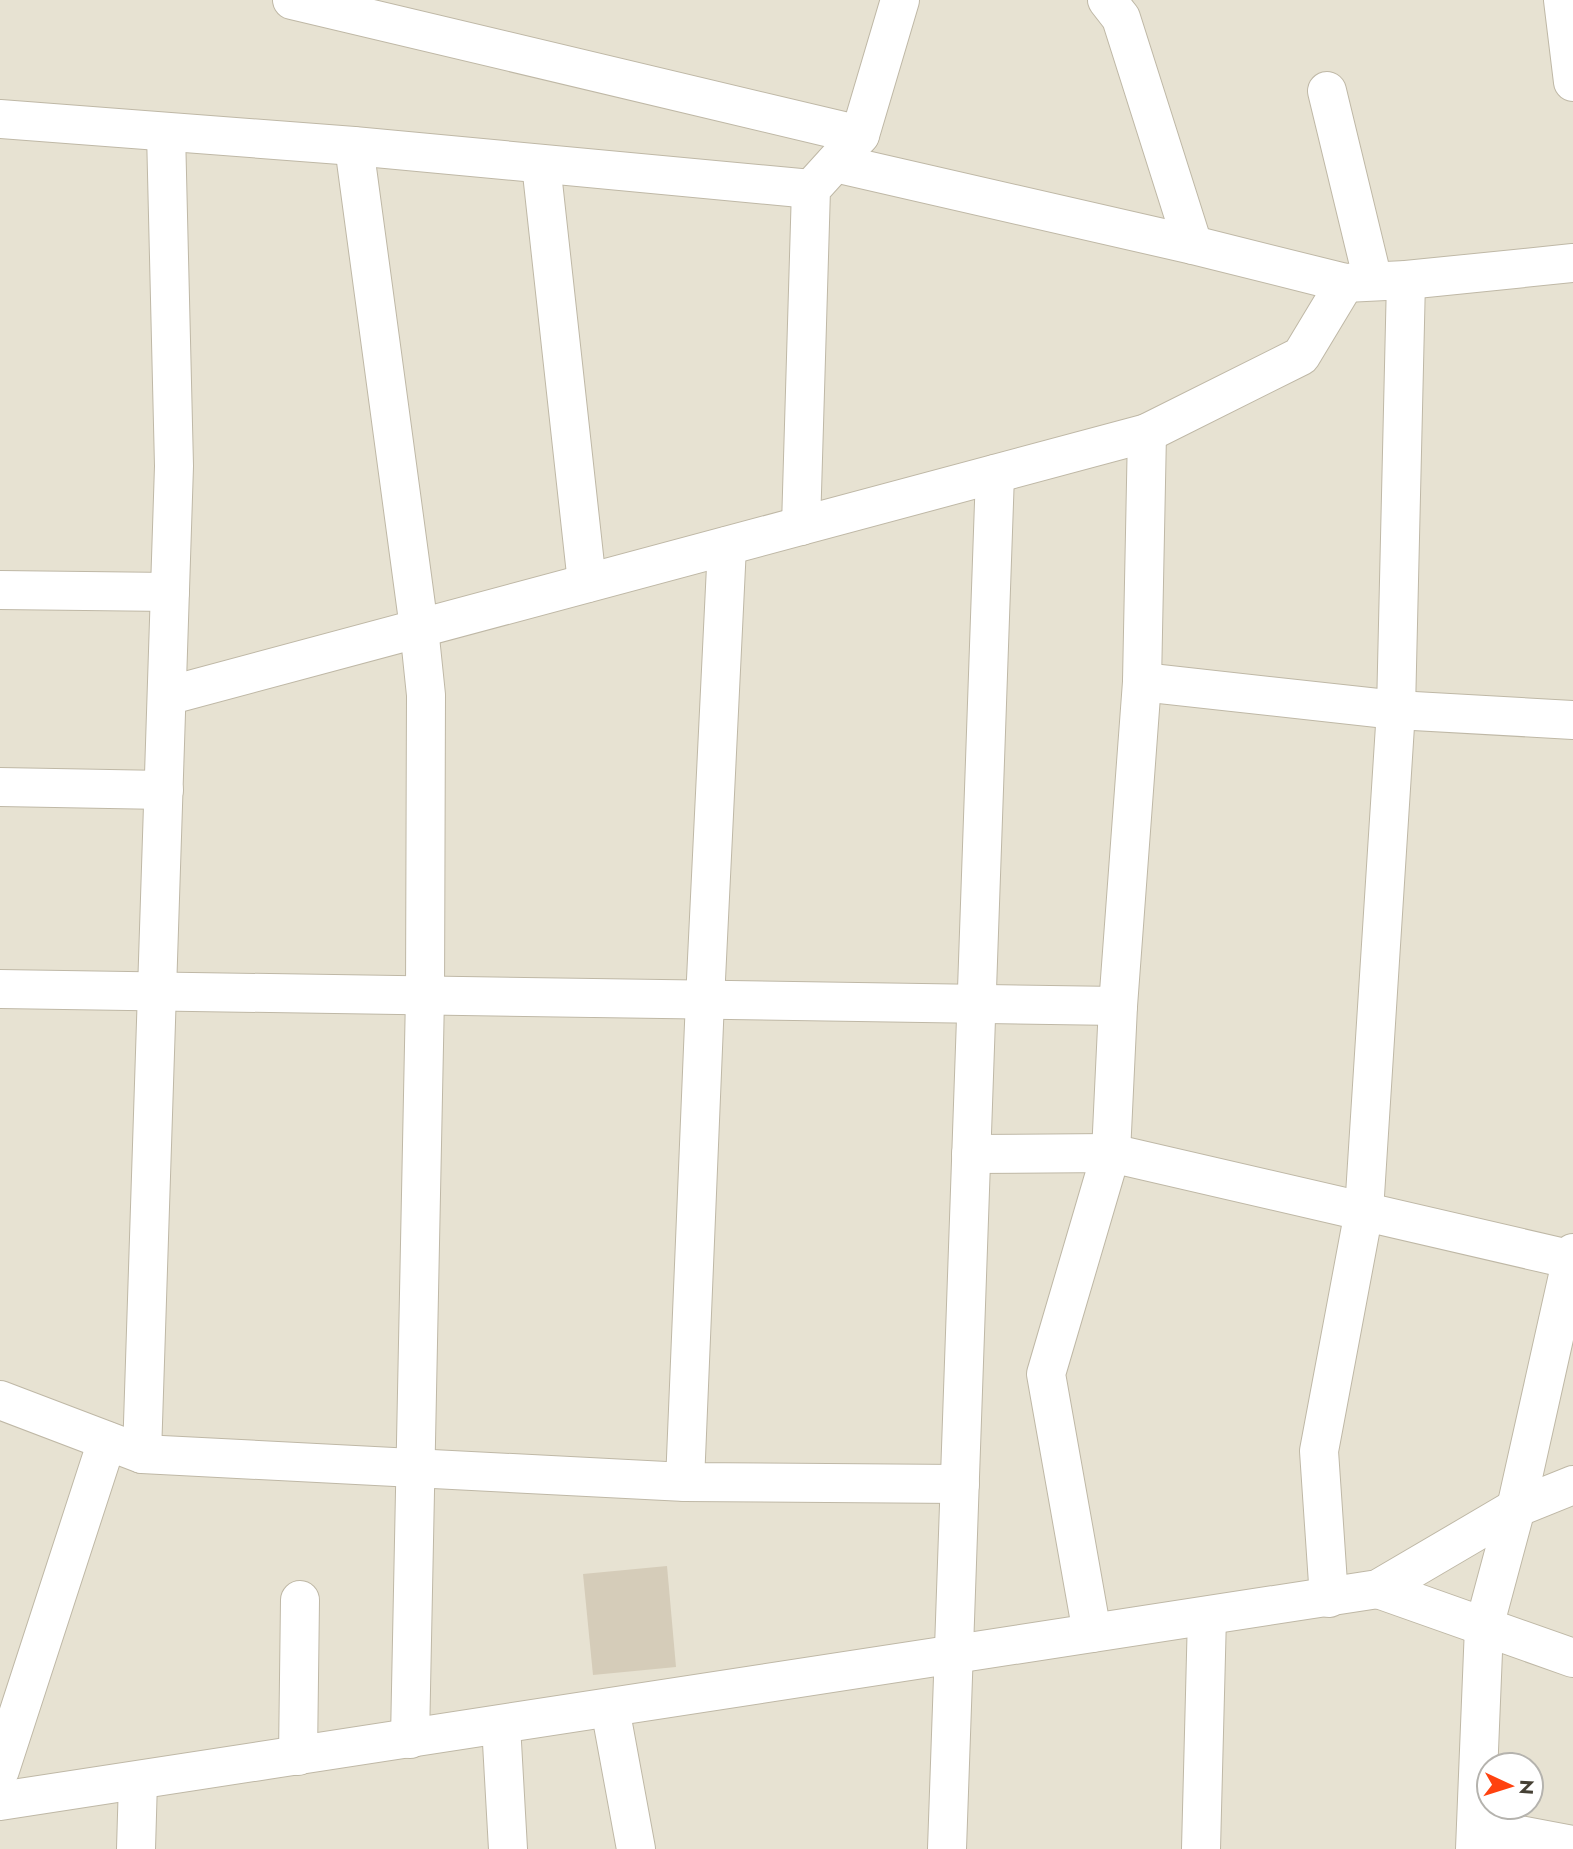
<svg xmlns="http://www.w3.org/2000/svg" width="1573" height="1849" font-family="Jost,sans-serif">
<style>
.residential{fill:#e7e2d2;fill-rule:evenodd}
.building{fill:#d5ccb9}
.lines{fill:none;stroke-linecap:round;stroke-linejoin:round}
.minor-casing{stroke:#bfb8a6;stroke-width:40}
.minor{stroke:#fff;stroke-width:38}
</style>
<rect width="100%" height="100%" fill="#f3efe4"/>
<path class="residential" d="M0,0H1573V1849H0ZM1489,1765H1531V1807H1489Z"/>
<polygon class="building" points="667,1566 676,1667 593,1675 583,1574"/>
<g class="lines">
<defs>
<g id="minor">
<polyline points="292,0 860,135"/>
<polyline points="1107,0 1121,18 1193,245"/>
<polyline points="1563,0 1573,82"/>
<polyline points="1327,91 1373,281"/>
<polyline points="0,119 354,146 811,189"/>
<polyline points="354,146 419,628 426,695 425,996 410,1739"/>
<polyline points="835,163 1193,245 1345,283 1406,280 1573,263"/>
<polyline points="541,164 587,583"/>
<polyline points="801,526 811,189 860,135 900,0"/>
<polyline points="0,590 170,592"/>
<polyline points="1142,682 1396,710 1573,720"/>
<polyline points="167,696 1147,433 1301,356 1345,283"/>
<polyline points="0,787 164,790"/>
<polyline points="0,989 1118,1006"/>
<polyline points="971,1154 1111,1153 1573,1260"/>
<polyline points="0,1400 142,1454 685,1482 960,1484"/>
<polyline points="142,1454 174,466 166,132"/>
<polyline points="685,1482 705,1000 727,546"/>
<polyline points="1378,1589 1573,1658"/>
<polyline points="1329,1598 1319,1451 1364,1211 1396,710 1406,280"/>
<polyline points="1092,1633 1046,1374 1111,1153 1118,1006 1142,682 1147,433"/>
<polyline points="610,1708 636,1849"/>
<polyline points="501,1725 508,1849"/>
<polyline points="298,1756 300,1600"/>
<polyline points="0,1770 107,1441"/>
<polyline points="0,1801 1378,1589 1516,1508 1573,1485"/>
<polyline points="1476,1827 1573,1845"/>
<polyline points="136,1849 138,1781"/>
<polyline points="947,1849 995,474"/>
<polyline points="1201,1849 1207,1616"/>
<polyline points="1475,1849 1484,1627 1516,1508 1573,1253"/>
</g>
</defs>
<use href="#minor" class="minor-casing"/>
<use href="#minor" class="minor"/>
</g>
<g transform="translate(1510 1786) rotate(94)"><circle r="33" fill="#ffffff" stroke="#b5b3ae" stroke-width="2"/>
<path d="M0-5L12 26L0 18L-12 26Z" fill="#ff420f"/>
<text y="-10" font-size="19" font-weight="bold" text-anchor="middle" fill="#454034">N</text>
</g>
</svg>
